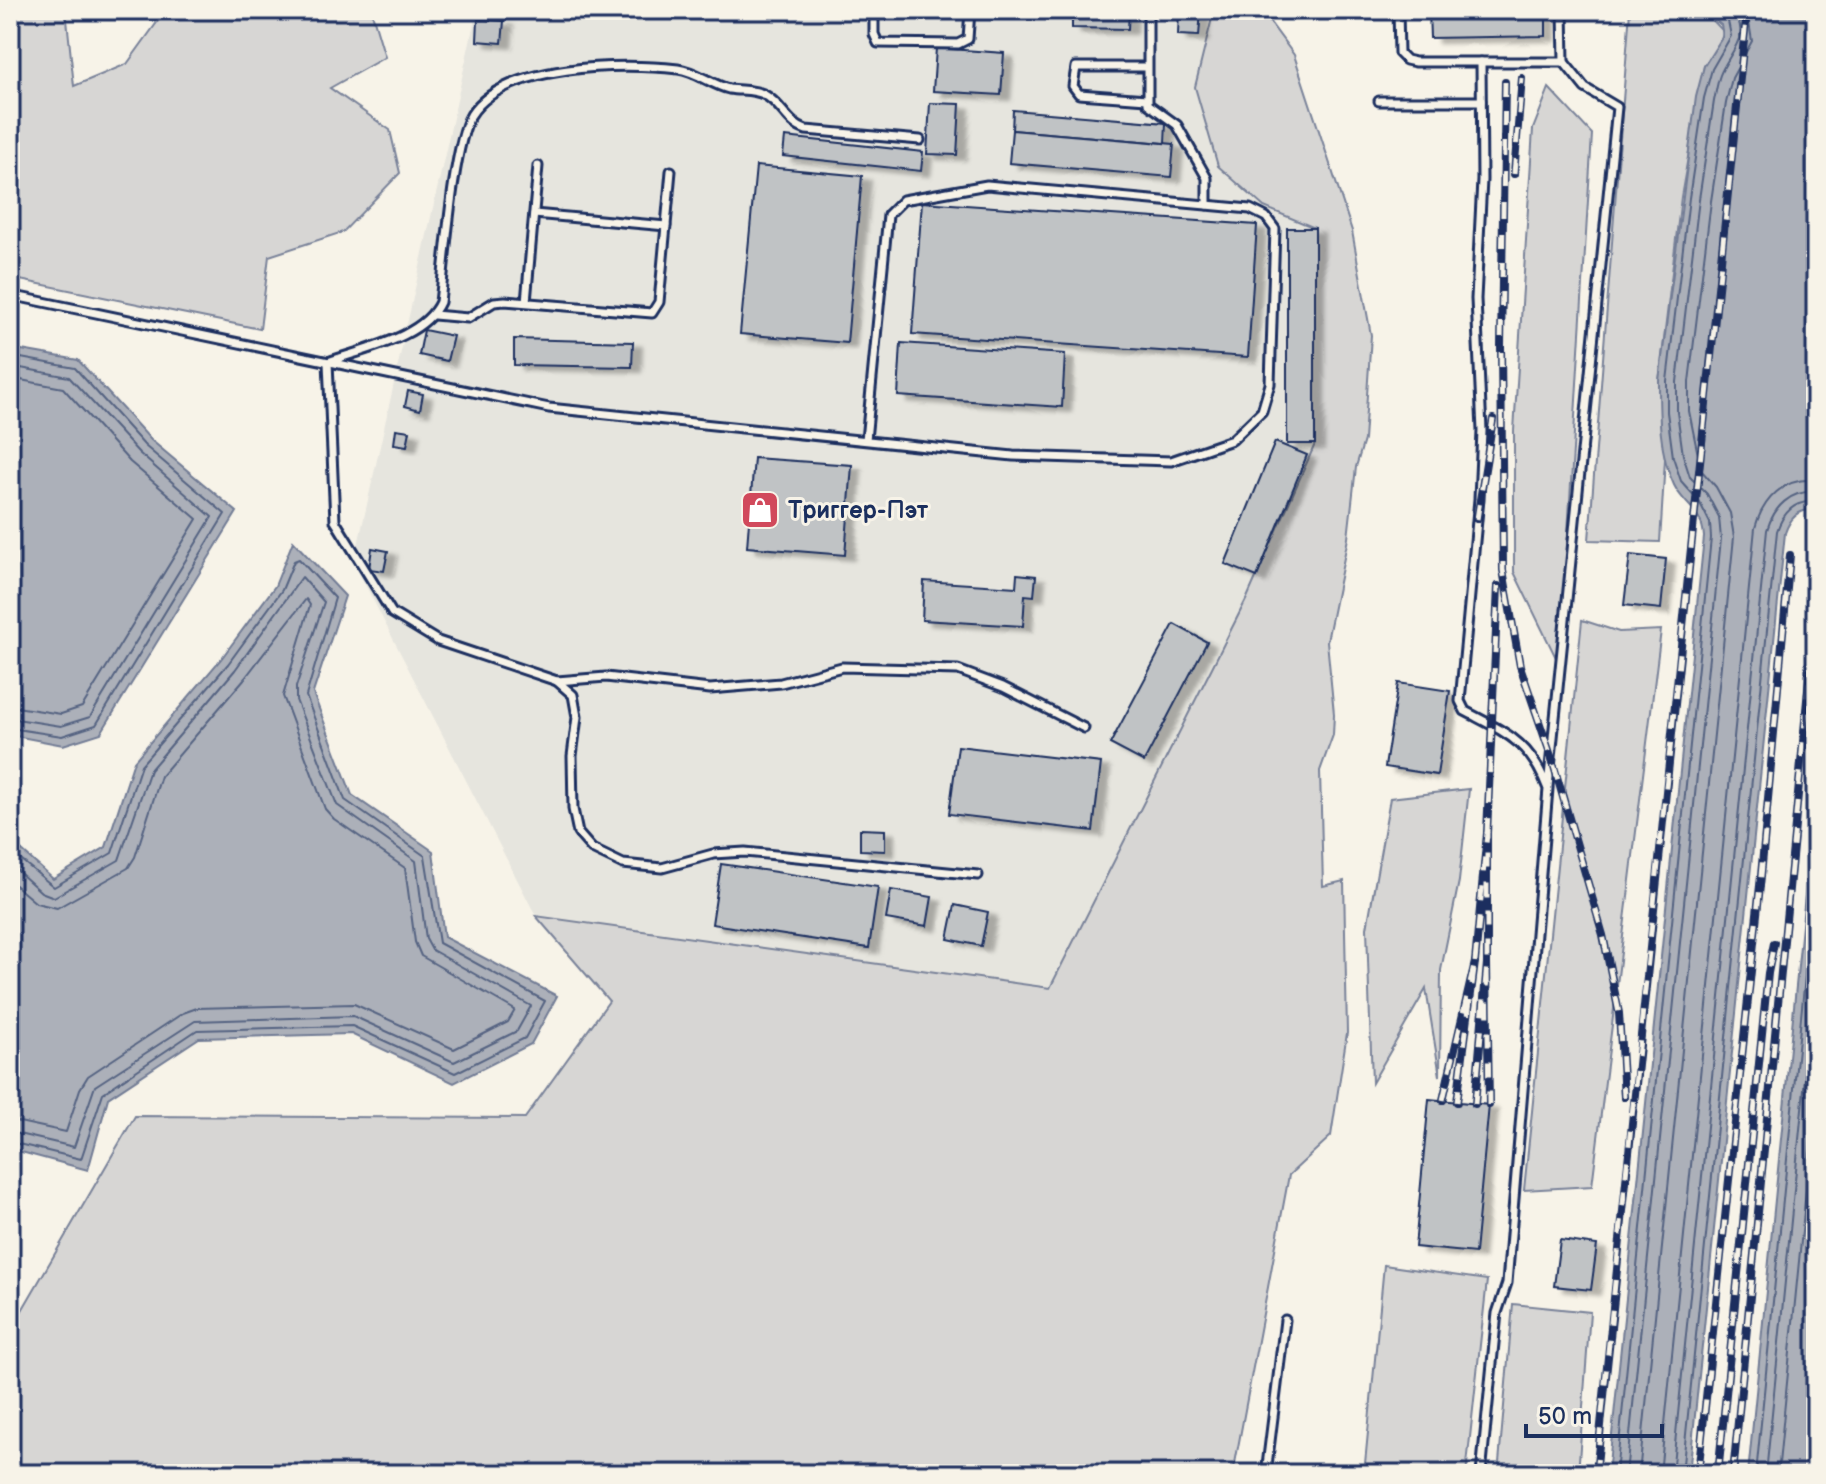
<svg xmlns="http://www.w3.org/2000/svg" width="1826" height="1484" font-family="'Balsamiq Sans',sans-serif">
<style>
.built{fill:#e6e5de}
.green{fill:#d7d6d4;stroke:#798299;stroke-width:2}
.water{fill:#acb0b9;stroke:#727c95;stroke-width:2}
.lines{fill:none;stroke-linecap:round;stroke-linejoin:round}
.shore{stroke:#556382;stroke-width:2}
.building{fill:#c0c3c5;stroke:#1b2f5e;stroke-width:2;filter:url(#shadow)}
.lane-casing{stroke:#1b2f5e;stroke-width:13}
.lane{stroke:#f7f3e8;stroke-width:7}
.rail-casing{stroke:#1b2f5e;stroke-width:8}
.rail{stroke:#f7f3e8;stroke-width:5;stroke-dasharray:15;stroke-linecap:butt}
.labels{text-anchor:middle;stroke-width:6;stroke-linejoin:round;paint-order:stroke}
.poi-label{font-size:24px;font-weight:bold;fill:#1b2f5e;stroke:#f7f3e8;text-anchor:start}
</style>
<defs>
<filter id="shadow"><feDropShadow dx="9" dy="5" stdDeviation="2" flood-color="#0004"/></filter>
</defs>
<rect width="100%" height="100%" fill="#f7f3e8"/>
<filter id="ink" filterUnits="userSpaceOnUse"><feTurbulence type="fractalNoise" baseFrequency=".0125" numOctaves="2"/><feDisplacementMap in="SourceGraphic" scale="16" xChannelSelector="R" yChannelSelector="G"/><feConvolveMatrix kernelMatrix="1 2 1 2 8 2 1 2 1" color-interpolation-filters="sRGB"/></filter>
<g filter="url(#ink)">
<!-- built -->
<polygon class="built" points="477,10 1212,10 1195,87 1318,225 1318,434 1247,598 1050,988 536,916 354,563"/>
<!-- green -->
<g class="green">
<polygon points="10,10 66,10 74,86 127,64 166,10 371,10 385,57 330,88 390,130 400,173 343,232 269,256 260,329 10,278"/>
<polygon points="1214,10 1261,10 1294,55 1352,231 1371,335 1364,440 1356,467 1348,538 1327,641 1334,714 1333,735 1320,771 1323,886 1344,881 1347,1033 1331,1136 1289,1175 1233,1474 10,1474 10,1331 135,1116 525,1118 609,1001 536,916 1050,988 1247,598 1315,444 1315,228 1264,207 1218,166 1195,87"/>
<polygon points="1630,10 1703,10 1723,31 1721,42 1704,66 1681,197 1659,381 1665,459 1660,542 1589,540"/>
<polygon points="1549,88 1592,134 1560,666 1514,572 1514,431 1533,129"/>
<polygon points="1582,620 1619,632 1661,630 1592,1186 1524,1190"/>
<polygon points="1469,789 1459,881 1441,970 1440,1076 1426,989 1372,1083 1367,928 1390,798"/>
<polygon points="1384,1265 1487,1280 1466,1474 1364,1474"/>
<polygon points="1513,1304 1590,1312 1578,1474 1498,1474"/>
</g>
<!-- water -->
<g class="water">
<path d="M1703 10H1816V510C1799 508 1790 518 1785 533L1689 1474H1608L1704 537C1702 509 1684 506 1674 485 1659 454 1659 414 1659 381L1696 97 1704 66 1723 36 1721 25Z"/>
<polygon points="10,348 78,360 151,440 237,512 101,733 63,745 10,735"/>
<polygon points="293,541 345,596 313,693 352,795 433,851 444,937 557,996 531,1044 454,1083 351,1034 199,1038 108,1098 88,1170 10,1149 10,840 53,879 106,847 134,761 221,659 275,586"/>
<polygon points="1816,783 1816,1474 1748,1474"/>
</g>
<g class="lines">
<!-- shore -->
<g class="shore">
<polyline points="10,356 75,368 145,446 225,514 96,725 62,736 10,728"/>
<polyline points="10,366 69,377 139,453 212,517 90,717 61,726 10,718"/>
<polyline points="10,378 63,388 130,462 197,519 82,707 61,714 10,706"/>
<polyline points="10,851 54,887 112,853 141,765 228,664 282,590 294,561 299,559 335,598 306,696 345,800 425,856 439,943 545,1001 525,1038 455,1073 352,1026 197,1030 103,1093 81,1159 10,1142"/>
<polyline points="10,864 41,892 54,897 119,860 150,770 235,670 302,577 324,602 296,687 296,700 337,805 416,861 426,939 432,950 531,1006 517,1031 454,1062 353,1016 195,1021 95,1086 74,1147 10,1132"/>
<polyline points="10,881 36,903 57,908 128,868 135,857 161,776 245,678 306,599 310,605 283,696 325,809 334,819 405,868 415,942 421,956 515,1010 508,1022 454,1049 354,1004 197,1008 183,1013 88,1076 80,1089 66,1132 10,1120"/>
<polyline points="1616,1474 1711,538 1710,523 1699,501 1681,481 1673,457 1667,412 1667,381 1689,198 1704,98 1712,69 1731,36 1728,21 1715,10"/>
<path d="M1626 1474 1721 539 1719 517 1707 494 1690 477 1683 455 1677 412V382L1699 199 1714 101C1716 92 1717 83 1720 75 1729 52 1754 34 1731 10"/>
<polyline points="1639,1474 1734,537 1730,513 1716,487 1701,470 1689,411 1689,382 1711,201 1726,103 1732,78 1752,41 1747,10"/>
<path d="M1660 1474 1755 528C1763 499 1784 477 1816 480"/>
<path d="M1672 1474 1767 530C1774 507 1790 490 1816 492"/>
<path d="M1682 1474 1777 531C1783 513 1795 500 1816 502"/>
<polyline points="1756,1474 1816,865"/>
<polyline points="1766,1474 1816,967"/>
<polyline points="1778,1474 1816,1089"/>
</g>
</g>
<!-- building -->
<g class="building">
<polygon points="1072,10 1129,10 1128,29 1072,28"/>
<polygon points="1179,10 1201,10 1199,36 1178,35"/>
<polygon points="1429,10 1546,10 1546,36 1430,38"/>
<polygon points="478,20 504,21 502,43 477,41"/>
<polygon points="936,48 1004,53 1001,95 933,91"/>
<polygon points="930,103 960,104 957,155 927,154"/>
<polygon points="1013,110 1166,123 1165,143 1012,130"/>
<polygon points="1012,130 1174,144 1171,177 1009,163"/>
<polygon points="785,137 923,152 921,171 783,156"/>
<polygon points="756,166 862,176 847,343 740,334"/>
<polygon points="922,202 1257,225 1248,357 912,334"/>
<rect x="1287" y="228" width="28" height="216"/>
<polygon points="424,330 453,336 447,361 419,355"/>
<polygon points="514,339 633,342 632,367 514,365"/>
<polygon points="901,343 1065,354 1062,407 898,396"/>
<polygon points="408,391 423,394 420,410 405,406"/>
<polygon points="396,429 410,431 407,446 394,444"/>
<polygon points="1275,442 1307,455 1257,577 1225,564"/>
<polygon points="754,458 852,465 845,555 747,547"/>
<polygon points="372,548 388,551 384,571 369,569"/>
<polygon points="1630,555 1666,559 1661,609 1624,605"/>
<polygon points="1017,574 1036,576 1034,596 1025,595 1023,626 922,620 924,581 1016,587"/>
<polygon points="1174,624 1207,642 1144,762 1110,744"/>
<polygon points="1398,683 1450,691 1437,775 1385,767"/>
<polygon points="958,746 1101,763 1093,831 949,814"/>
<polygon points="860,829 885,830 885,851 860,850"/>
<polygon points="721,864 878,887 869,948 712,924"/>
<polygon points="891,890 932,897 927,926 886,919"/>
<polygon points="955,905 988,912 981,946 948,939"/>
<polygon points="1429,1099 1489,1105 1475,1253 1415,1247"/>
<polygon points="1560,1240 1597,1245 1591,1290 1554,1286"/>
</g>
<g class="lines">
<defs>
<g id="lane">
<polyline points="874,10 874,34 878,43 958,44 968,39 970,10"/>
<polyline points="1148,10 1148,104 1177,125 1207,178 1207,205"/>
<polyline points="1398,10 1399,53 1406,60 1415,62 1564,62 1563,10"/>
<polyline points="1147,99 1079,94 1073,86 1076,67 1147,67"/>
<polyline points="1379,101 1481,101"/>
<path d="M920 140 806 130C787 124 782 104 765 95 754 89 741 91 729 89 712 85 696 71 678 69 623 63 504 63 471 115 453 145 445 262 440 302 424 338 363 349 328 362L335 521 392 613 438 641 557 681 573 695 577 717 572 756 573 809 578 833 592 849 623 864 662 868 713 854 745 852 978 875"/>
<polyline points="534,214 666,226"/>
<polyline points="10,295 549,408 1013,456 1171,461 1232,440 1262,411 1270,384 1275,229 1266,217 1250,209 987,185 903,200 888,215 866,440"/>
<polyline points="526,302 538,166"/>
<polyline points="434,315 468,318 494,302 505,301 652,313 659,302 671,171"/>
<polyline points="557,681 606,677 710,689 781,683 842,667 958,670 1003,687 1084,728"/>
<polyline points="1548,787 1617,107 1585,88 1564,62"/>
<polyline points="1266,1474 1285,1320"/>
<path d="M1481 1474 1497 1313 1507 1283 1548 789C1530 741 1506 733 1465 711L1460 701 1479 499 1482 431 1476 299 1482 180 1481 62"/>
</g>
</defs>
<!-- lane casing -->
<use href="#lane" class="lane-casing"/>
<!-- lane -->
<use href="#lane" class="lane"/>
<defs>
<g id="rail">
<polyline points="1505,82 1501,346 1503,570 1520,666 1551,756 1603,935 1619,1013 1624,1097"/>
<polyline points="1514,174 1522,78"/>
<polyline points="1477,519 1493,419"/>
<polyline points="1487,833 1498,586"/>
<polyline points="1475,962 1487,833 1487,963"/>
<polyline points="1443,1100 1475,962 1457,1102"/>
<polyline points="1475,1104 1487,963 1489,1105"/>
<path d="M1596 1474C1644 986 1697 498 1747 10"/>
<polyline points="1698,1474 1761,876 1790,555"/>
<polyline points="1718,1474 1768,973 1774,943"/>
<polyline points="1733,1474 1816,606"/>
</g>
</defs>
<!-- rail casing -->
<use href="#rail" class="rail-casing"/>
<!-- rail -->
<use href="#rail" class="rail"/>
</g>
</g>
<!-- icons -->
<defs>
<symbol id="shop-square" viewBox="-11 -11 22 22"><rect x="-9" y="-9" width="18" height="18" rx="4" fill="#d1495b" stroke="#f7f3e8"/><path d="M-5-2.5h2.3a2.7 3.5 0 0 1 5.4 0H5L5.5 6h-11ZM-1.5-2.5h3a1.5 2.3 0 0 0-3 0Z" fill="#fff"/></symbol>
</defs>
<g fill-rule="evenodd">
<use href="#shop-square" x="738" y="488" width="44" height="44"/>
</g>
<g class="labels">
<!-- poi labels -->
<g class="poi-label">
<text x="788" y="518">Триггер-Пэт</text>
</g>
</g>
<!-- margin -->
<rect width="1826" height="1484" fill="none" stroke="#f7f3e8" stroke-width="40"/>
<rect x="20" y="20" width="1786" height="1444" fill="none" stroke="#1b2f5e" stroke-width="3" filter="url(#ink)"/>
<!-- scale -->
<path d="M1526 1424v12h136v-12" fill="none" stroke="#1b2f5e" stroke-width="4"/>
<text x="1538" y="1424" font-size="24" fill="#1b2f5e" stroke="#f7f3e8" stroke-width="6" paint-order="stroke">50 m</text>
</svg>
